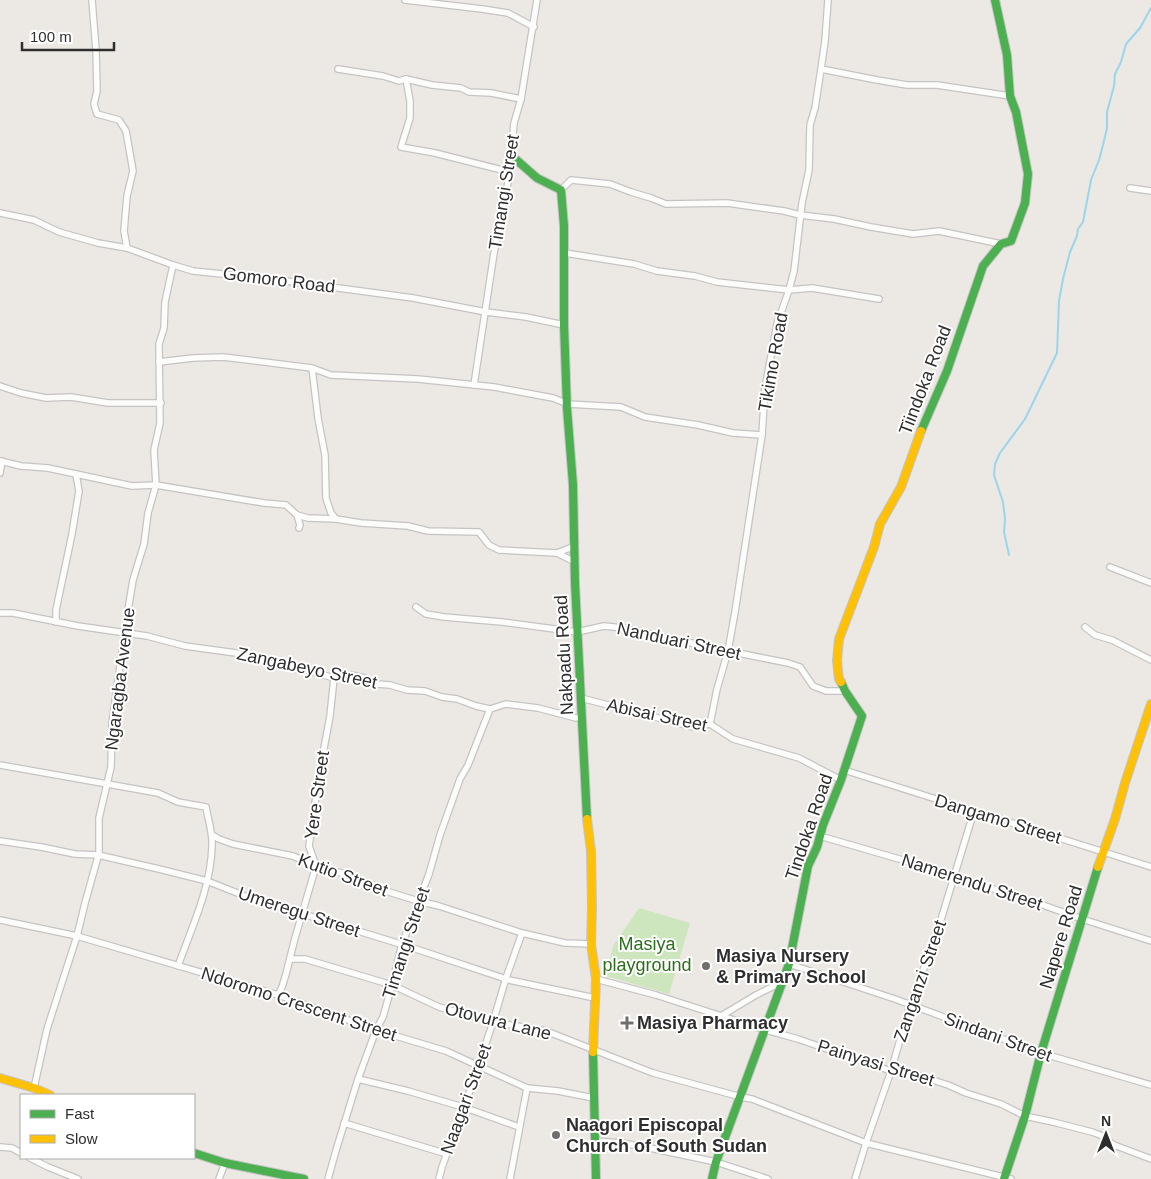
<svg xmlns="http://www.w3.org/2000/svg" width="1151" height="1179" font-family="Helvetica,sans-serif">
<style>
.green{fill:#cee6be}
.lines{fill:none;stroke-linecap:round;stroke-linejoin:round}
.stream{stroke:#99d6ec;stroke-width:2}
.street-casing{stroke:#c5c4c5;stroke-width:8}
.fast-casing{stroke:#c5c4c5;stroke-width:10}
.slow-casing{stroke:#c5c4c5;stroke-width:10}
.street{stroke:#fcfcfb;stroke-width:5.5}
.fast{stroke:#4caf50;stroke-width:8}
.slow{stroke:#ffc107;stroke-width:8}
.poi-dot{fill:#706f6e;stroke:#fff;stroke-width:2}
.labels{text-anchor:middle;stroke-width:4;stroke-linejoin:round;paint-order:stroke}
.street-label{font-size:18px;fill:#2e2e2e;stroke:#fff}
.park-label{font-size:18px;fill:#2c6e1b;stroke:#fff}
.poi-label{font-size:18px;font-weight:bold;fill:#2e2e2e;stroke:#fff;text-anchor:start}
</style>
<rect width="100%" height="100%" fill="#ece8e4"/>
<!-- green -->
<polygon class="green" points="639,908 690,923 669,994 606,976 613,946"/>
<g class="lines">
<!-- stream -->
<polyline class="stream" points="1009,555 1004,532 1005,518 1003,502 994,475 995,464 1000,453 1025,419 1057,353 1059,301 1063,279 1070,252 1077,236 1078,229 1083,222 1091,180 1099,160 1103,145 1107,128 1107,112 1114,86 1115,74 1121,62 1126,44 1140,28 1151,8"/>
<defs>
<g id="street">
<polyline points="92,0 96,50 97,91 94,104 97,114 119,120 126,131 133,171 127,196 124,231 127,248"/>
<polyline points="405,0 482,9 508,13 534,27"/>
<polyline points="338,69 383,76 399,81 406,79 432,85 461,88 469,92 491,93 521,99"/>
<polyline points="821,69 877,80 907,85 937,85 1010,96"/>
<polyline points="406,79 410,101 410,118 401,147 435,153 510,172"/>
<polyline points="1130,188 1151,191"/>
<polyline points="561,190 571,180 610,184 631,192 651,198 666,204 727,203 784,211 800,215 834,219 871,227 913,234 939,231 1001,244"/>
<polyline points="0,213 34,220 59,232 98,243 127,248 173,265 193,271 271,279 413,298 486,312 526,317 564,325"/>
<polyline points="565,253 634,264 657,271 695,276 717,282 789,290 812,288 879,299"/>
<polyline points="159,362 193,358 223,357 312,368"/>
<polyline points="474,385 494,253 510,172 514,123 521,99 537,0"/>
<polyline points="0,386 21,393 46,398 71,397 108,403 161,403"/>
<polyline points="0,461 21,466 48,468 132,486 156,485 264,503 286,505 297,515 300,525 299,528"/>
<polyline points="0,473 2,461"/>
<polyline points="297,515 308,518 336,519 331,513 326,498 325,455 318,418 312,368 331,375 418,379 494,387 553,398 568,404 621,407 645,417 698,425 733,433 762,435"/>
<polyline points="336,519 361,523 408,526 428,531 479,532 489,545 499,550 557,553 575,546"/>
<polyline points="557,553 575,562"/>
<polyline points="1110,567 1151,583"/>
<polyline points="416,607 426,614 444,617 502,622 577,632 604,626 623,628 728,651 788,663 800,667 813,686 826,691 845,691"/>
<polyline points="0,613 13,613 78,626 147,636 185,646 236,653 272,664 309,671 334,678 351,675 364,678 377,684 390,685 407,690 425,691 442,697 457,699 476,706 490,709 506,704 538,708 576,718 582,716"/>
<polyline points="56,622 56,610 72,534 79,491 76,474"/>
<polyline points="1085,627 1095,635 1112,640 1151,660"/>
<polyline points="581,698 693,727 710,724 733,739 799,758 841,780"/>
<polyline points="710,724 717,689 728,651 735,612 762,435 765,388 777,324 789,290 794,271 802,203 809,170 810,125 815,108 821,69 825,41 828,0"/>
<path d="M0 765 158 793 178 802 206 807C208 820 213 833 212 846 211 887 192 927 178 966"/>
<polyline points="844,770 1151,867"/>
<polyline points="212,835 219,839 233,844 293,856 316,866 352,876 389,892 418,901 439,906 522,933 565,943 591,944"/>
<polyline points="820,836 954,875 983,886 1012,894 1082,919 1151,941"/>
<polyline points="0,841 41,847 75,854 98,855 159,869 207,881 245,896 410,947 509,980 595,998"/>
<polyline points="0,920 77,936 278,995 376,1030 446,1051 527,1088 558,1091 594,1098"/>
<polyline points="290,959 305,959 392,985 439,1007 493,1022 546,1031 653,1073 741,1097 752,1099 866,1143 1011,1179"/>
<polyline points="789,964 895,999 1041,1053 1151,1085"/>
<polyline points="596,979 656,995 762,1029 798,1039 891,1071 902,1070 948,1085 966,1093 1001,1104 1025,1116 1053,1122 1092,1132 1100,1135 1114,1145 1151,1159"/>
<polyline points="278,995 282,987 286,974 295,938 316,866 309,846 319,775 330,716 334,678"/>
<polyline points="721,1016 756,995 782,982"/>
<polyline points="358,1079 408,1091 463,1107 519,1127"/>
<polyline points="34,1088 47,1029 77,936 85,903 99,853 99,818 111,767 112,724 126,622 133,580 144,544 148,513 156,485 154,450 160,423 159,344 164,328 165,302 173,265"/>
<polyline points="344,1123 447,1154"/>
<polyline points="595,1141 622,1143 650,1148 716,1162 768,1179"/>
<polyline points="0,1147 12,1148 21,1153"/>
<polyline points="30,1158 48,1167 78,1179"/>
<polyline points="219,1179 225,1163"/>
<polyline points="328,1179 337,1147 358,1079 376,1030 383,1017 392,985 402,944 429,874 440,835 460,779 468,765 490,709"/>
<polyline points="439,1179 442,1167 473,1082 493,1022 506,978 522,933"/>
<polyline points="510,1179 527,1088"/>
<polyline points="855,1179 866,1143 891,1071 910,1005 936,936 974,811"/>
</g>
<g id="fast">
<polyline points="512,156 537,178 561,190 564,226 564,325 567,408 573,485 575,583 587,819"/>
<polyline points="921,431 947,371 983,266 1001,244 1011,241 1025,203 1028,174 1016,112 1010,96 1007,55 995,0"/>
<polyline points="593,1052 596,1179"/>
<polyline points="194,1153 225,1163 304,1179"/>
<polyline points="712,1179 716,1162 789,964 808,866 817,847 823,825 841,780 862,716 845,691 841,682"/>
<polyline points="1004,1179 1025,1116 1041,1053 1098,867"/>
</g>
<g id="slow">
<polyline points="841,682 839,679 837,661 839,639 874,547 880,524 901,487 921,431"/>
<polyline points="587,819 591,851 592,907 591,944 596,979 593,1052"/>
<polyline points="1098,867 1115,819 1125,783 1151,704"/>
<polyline points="0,1078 34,1088 50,1095"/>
</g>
</defs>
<!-- street casing -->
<use href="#street" class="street-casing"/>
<!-- fast casing -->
<use href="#fast" class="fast-casing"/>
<!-- slow casing -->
<use href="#slow" class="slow-casing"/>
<!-- street -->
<use href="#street" class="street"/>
<!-- fast -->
<use href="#fast" class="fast"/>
<!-- slow -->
<use href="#slow" class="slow"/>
</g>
<!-- markers -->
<g class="poi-dot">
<circle cx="706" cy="966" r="5"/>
<path d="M624.5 1015.5h5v5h5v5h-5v5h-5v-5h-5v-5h5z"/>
<circle cx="556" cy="1135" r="5"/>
</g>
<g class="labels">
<!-- street labels -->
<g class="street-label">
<text transform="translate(504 192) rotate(-81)" y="6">Timangi Street</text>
<text transform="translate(279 280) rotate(7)" y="6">Gomoro Road</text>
<text transform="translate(773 362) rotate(-80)" y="6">Tikimo Road</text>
<text transform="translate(925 380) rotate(-69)" y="6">Tiindoka Road</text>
<text transform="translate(679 641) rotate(12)" y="6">Nanduari Street</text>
<text transform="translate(564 655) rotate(-93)" y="6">Nakpadu Road</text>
<text transform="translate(307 668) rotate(12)" y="6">Zangabeyo Street</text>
<text transform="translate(120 679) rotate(-83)" y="6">Ngaragba Avenue</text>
<text transform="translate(657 715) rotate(12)" y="6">Abisai Street</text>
<text transform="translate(317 795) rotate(-82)" y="6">Yere Street</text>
<text transform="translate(998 819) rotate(17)" y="6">Dangamo Street</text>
<text transform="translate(809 827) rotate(-71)" y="6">Tindoka Road</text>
<text transform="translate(343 875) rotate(20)" y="6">Kutio Street</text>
<text transform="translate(972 882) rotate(18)" y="6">Namerendu Street</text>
<text transform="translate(299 912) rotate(18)" y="6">Umeregu Street</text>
<text transform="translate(1061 937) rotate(-73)" y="6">Napere Road</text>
<text transform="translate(406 943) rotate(-72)" y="6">Timangi Street</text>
<text transform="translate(920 981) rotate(-71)" y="6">Zanganzi Street</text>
<text transform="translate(299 1004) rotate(18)" y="6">Ndoromo Crescent Street</text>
<text transform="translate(498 1021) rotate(14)" y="6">Otovura Lane</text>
<text transform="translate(998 1037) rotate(20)" y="6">Sindani Street</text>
<text transform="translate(876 1063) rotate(17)" y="6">Painyasi Street</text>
<text transform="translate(466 1099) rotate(-70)" y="6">Naagari Street</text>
</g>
<!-- park labels -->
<g class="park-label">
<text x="647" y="950">Masiya<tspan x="647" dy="21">playground</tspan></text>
</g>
<!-- poi labels -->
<g class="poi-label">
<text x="716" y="962">Masiya Nursery<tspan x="716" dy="21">&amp; Primary School</tspan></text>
<text x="637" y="1029">Masiya Pharmacy</text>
<text x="566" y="1131">Naagori Episcopal<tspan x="566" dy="21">Church of South Sudan</tspan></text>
</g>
</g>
<!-- legend -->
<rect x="20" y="1094" width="175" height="65" fill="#ffffff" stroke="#ababab"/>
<rect x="30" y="1110" width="25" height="8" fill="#4caf50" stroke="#ababab"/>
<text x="65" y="1119" font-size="15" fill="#2e2e2e">Fast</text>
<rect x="30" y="1135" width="25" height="8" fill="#ffc107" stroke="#ababab"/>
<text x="65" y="1144" font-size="15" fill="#2e2e2e">Slow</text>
<!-- north arrow -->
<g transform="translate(1106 1134)" stroke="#ffffff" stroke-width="4" paint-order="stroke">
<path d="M0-4L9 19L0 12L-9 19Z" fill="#2e2e2e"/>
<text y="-8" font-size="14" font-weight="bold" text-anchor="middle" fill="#2e2e2e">N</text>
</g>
<!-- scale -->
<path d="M22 42v8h92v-8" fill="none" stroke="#2e2e2e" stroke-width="2.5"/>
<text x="30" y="42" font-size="15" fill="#2e2e2e" stroke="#ffffff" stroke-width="4" paint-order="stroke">100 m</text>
</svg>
